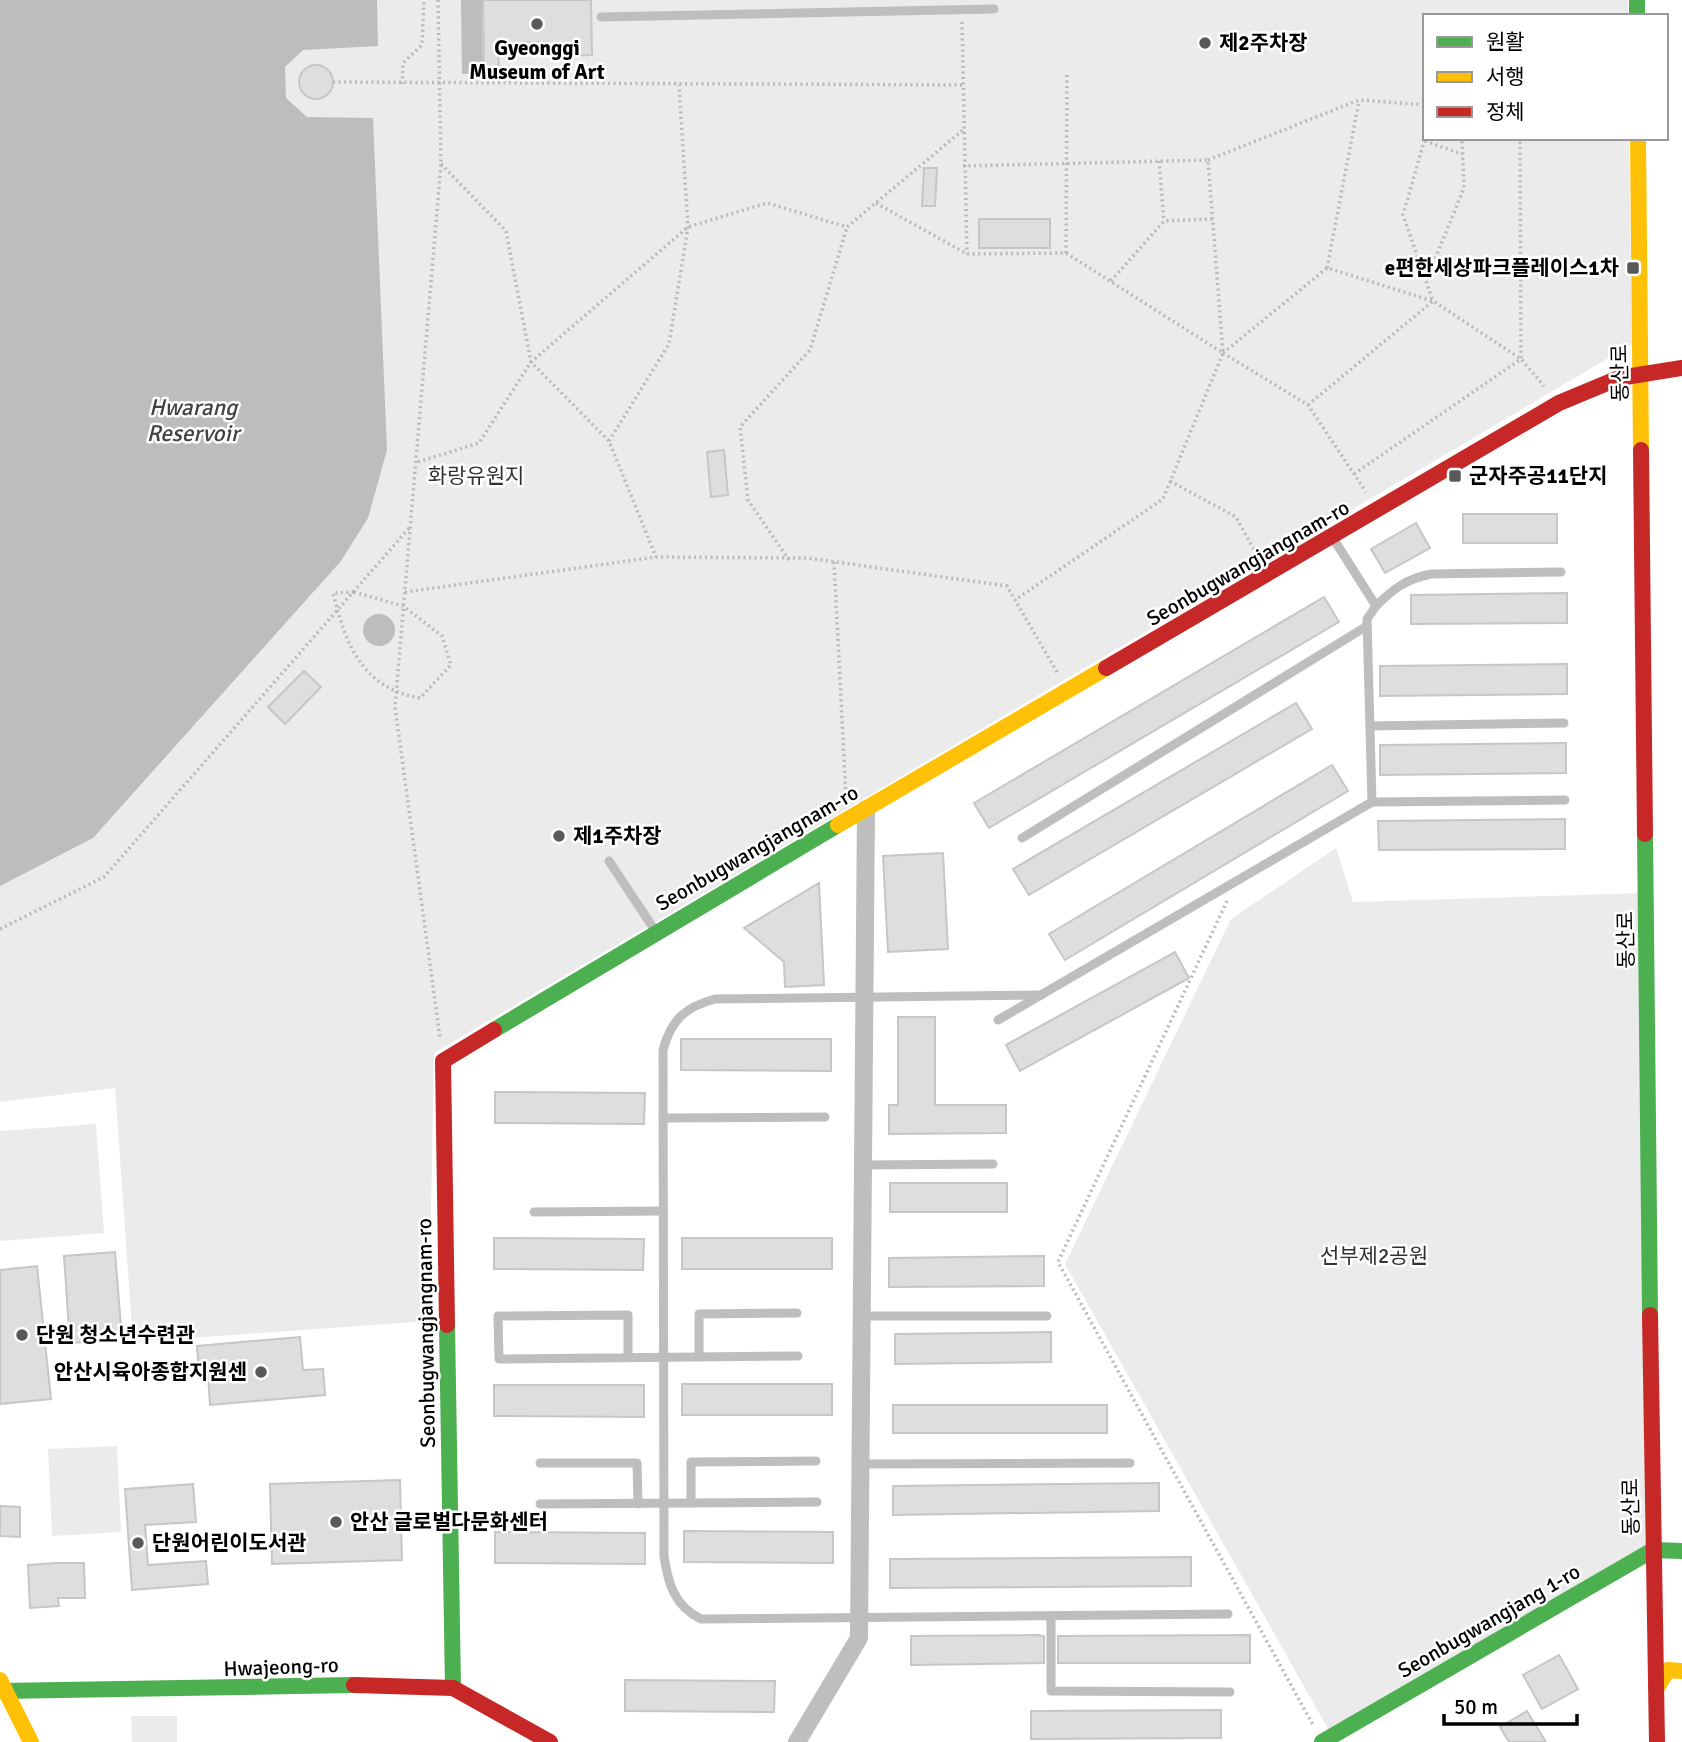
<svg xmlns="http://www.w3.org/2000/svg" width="1682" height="1742" font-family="Signika,'Noto Sans KR',sans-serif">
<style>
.green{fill:#ebebeb}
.water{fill:#bdbdbd}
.building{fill:#dedede;stroke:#c6c6c6;stroke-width:2}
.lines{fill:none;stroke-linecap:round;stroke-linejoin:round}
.path{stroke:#b9b9b9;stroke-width:3.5;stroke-dasharray:2 3.5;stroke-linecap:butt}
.lane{stroke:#bebebe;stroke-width:9}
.street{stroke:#bebebe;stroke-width:18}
.fast{stroke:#4caf50;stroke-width:16}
.slow{stroke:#ffc107;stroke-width:16}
.jam{stroke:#c62828;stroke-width:16}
.poi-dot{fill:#595959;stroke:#fff;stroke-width:2.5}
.labels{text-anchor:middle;stroke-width:5;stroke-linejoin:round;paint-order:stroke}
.poi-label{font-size:21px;font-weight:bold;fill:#000;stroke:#fff;text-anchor:start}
.street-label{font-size:21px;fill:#000;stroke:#fff}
.park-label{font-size:21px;fill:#313131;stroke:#fff}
.water-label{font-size:23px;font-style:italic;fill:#424242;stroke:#fff}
</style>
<rect width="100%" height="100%" fill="#fff"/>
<!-- green -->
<g class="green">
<polygon points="0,0 1628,0 1628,16 1425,16 1425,138 1629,138 1632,344 434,1053 429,1321 133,1342 115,1088 0,1102"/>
<polygon points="1336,848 1353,902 1643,893 1649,1545 1331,1734 1065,1264 1231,919"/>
<polygon points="96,1124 104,1233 0,1241 0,1131"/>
<polygon points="117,1446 121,1532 52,1536 48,1449"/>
<polygon points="131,1716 177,1716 177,1742 132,1742"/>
</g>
<!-- water -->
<g class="water">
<polygon points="0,0 377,0 378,46 303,50 285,67 286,98 307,117 373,118 387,450 368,518 341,561 93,838 0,886"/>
<polygon points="461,0 482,0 483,73 462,74"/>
<circle cx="379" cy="630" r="16"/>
</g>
<!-- building -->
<g class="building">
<polygon points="483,0 591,0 592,55 548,56 548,42 498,43 499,73 484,73"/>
<circle cx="316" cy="82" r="17"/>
<polygon points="924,168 937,168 935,206 922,206"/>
<rect x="979" y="219" width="71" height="29"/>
<polygon points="724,450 728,495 711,497 707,452"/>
<rect x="1463" y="514" width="94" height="29"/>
<polygon points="1416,523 1430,548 1385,573 1371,549"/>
<polygon points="1567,593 1567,623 1411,624 1411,595"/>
<polygon points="1324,597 1339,622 989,828 974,803"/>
<polygon points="1567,664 1567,694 1380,696 1380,666"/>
<polygon points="304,671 321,687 285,724 268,707"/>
<polygon points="1296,703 1312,729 1029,895 1013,869"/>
<polygon points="1566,743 1566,773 1380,775 1380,745"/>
<polygon points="1332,765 1348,791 1065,960 1049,934"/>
<polygon points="1565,819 1565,849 1379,850 1378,821"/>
<polygon points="943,853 948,949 888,952 883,856"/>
<polygon points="819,883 824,985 785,987 784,962 744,928"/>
<polygon points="1175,952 1189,978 1020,1071 1006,1045"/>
<polygon points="898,1017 935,1017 935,1105 1006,1105 1006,1133 889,1134 889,1105 898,1105"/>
<polygon points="681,1039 831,1039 831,1071 681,1070"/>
<polygon points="495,1092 645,1093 644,1124 495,1123"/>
<rect x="890" y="1183" width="117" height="29"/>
<polygon points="494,1238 644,1239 643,1270 494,1269"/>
<rect x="682" y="1238" width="150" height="31"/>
<polygon points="115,1252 122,1340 70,1343 64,1256"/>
<polygon points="1044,1256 1044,1286 889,1287 889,1258"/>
<polygon points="37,1266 51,1399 0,1404 0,1270"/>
<polygon points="1051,1332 1051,1362 895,1364 895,1334"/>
<polygon points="300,1337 303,1370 323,1369 325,1395 210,1405 208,1373 199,1374 197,1346"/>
<rect x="682" y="1384" width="150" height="31"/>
<polygon points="494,1385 644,1385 644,1417 494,1416"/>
<rect x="893" y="1405" width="214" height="28"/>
<polygon points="400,1480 402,1560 272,1564 270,1484"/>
<polygon points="1159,1483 1159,1511 893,1515 893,1486"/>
<polygon points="193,1484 196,1522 145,1525 148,1565 206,1561 208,1584 132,1590 125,1489"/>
<polygon points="0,1506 20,1507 20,1537 0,1536"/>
<polygon points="684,1531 833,1532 833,1563 684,1562"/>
<polygon points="495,1532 645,1533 645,1564 495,1563"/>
<polygon points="1191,1557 1191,1586 890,1588 890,1559"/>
<polygon points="56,1563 84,1563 85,1598 58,1598 59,1606 30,1608 28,1565"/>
<polygon points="1037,1635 1044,1636 1044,1663 911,1665 911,1636"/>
<polygon points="1250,1635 1250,1663 1058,1663 1058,1636"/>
<polygon points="1559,1655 1578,1689 1542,1709 1523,1675"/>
<polygon points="625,1680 775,1681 774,1712 625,1711"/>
<polygon points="1221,1710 1221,1738 1031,1739 1031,1711"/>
<polygon points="1527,1711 1546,1742 1509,1742 1500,1727"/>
</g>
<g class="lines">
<!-- path -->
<g class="path">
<polyline points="438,0 441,164 395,707 440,1038"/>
<polyline points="962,22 967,254"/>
<polyline points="333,82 963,85"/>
<polyline points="402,84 403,63 422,45 424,0"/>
<polyline points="1425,141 1462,154"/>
<polyline points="1208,160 1359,100 1425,105"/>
<polyline points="1159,161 1164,221"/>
<polyline points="441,164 506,231 531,362 609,441 656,557"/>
<polyline points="963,166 1208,160 1223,353"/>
<polyline points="876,203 967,254 1066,253 1223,353 1163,499 1015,600"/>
<polyline points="1066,253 1067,72"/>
<polyline points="1327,268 1359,101"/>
<polyline points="1427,279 1464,188 1462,138"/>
<polyline points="1111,281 1164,221 1213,219"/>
<polyline points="1223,353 1327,268 1433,301 1521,359 1544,386"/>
<polyline points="1223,353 1308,405 1366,492"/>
<polyline points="1308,405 1433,301 1403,215 1425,138"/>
<polyline points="609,441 669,344 688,227 679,85"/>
<polyline points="418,462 479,443 531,362 688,227 767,203 847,227 963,130"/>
<polyline points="1354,474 1521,359 1520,138"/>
<polyline points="1170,481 1236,517 1258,557"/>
<polyline points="789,560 748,500 740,427 810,350 847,227"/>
<polyline points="834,562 846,797"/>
<path d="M354 592 403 606 442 636 451 665 420 698C362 688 346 645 333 593Z"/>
<polyline points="405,592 656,557 808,558 1007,586 1058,674"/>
<polyline points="1227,901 1058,1262 1313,1725"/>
<polyline points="0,929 104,877 410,527"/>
</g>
<!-- lane -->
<g class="lane">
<polyline points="601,17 994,9"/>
<path d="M1376 606C1393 589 1406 579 1431 574L1561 572"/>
<polyline points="1370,726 1564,723"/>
<polyline points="1372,802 1565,800"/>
<polyline points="1022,838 1367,626"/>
<polyline points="609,861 654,929"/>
<path d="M1041 995 715 999C685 1007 671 1020 663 1050L664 1556C668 1583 674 1606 701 1619L1228 1614"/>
<polyline points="998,1020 1372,802 1367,619 1376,606 1333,538"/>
<polyline points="663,1118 825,1117"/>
<polyline points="863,1165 993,1164"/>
<polyline points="534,1212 663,1211"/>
<polyline points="862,1316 1047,1316"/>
<polyline points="628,1357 628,1315 498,1316 499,1359 798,1356"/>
<polyline points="699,1357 699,1314 797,1313"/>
<polyline points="540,1463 637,1463 638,1504"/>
<polyline points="861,1464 1130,1463"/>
<polyline points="691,1503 691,1462 816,1461"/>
<polyline points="540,1504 817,1502"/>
<polyline points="1051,1616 1051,1691 1230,1692"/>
</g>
<!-- street -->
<polyline class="street" points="797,1742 859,1638 866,809"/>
<!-- fast -->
<g class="fast">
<polyline points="1637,0 1637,16"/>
<polyline points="1645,834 1650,1315"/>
<polyline points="494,1030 838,825"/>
<polyline points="447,1325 453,1688"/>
<polyline points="0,1691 354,1685"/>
<polyline points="1322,1742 1653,1550 1682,1551"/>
</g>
<!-- slow -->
<g class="slow">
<polyline points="1638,138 1641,450"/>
<polyline points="838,825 1106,668"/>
<polyline points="0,1680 31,1742"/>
<polyline points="1656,1689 1668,1670 1682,1671"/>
</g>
<!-- jam -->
<g class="jam">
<polyline points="1641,450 1645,834"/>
<polyline points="1106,668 1559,403 1619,378 1682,368"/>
<polyline points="1650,1315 1657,1742"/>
<polyline points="447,1325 443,1061 494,1030"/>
<polyline points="354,1685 453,1688 550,1742"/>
</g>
</g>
<!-- markers -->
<g class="poi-dot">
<circle cx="537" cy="24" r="7"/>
<circle cx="1205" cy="43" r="7"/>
<rect x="1626" y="261" width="14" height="14" rx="3.5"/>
<rect x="1448" y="469" width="14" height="14" rx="3.5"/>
<circle cx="559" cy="836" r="7"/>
<circle cx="22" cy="1335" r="7"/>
<circle cx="261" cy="1372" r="7"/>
<circle cx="336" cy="1522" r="7"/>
<circle cx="138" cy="1543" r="7"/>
</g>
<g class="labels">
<!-- poi labels -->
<g class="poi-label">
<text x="1219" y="50">제2주차장</text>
<text x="537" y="55" text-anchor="middle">Gyeonggi<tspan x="537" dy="24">Museum of Art</tspan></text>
<text x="1619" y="275" text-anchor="end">e편한세상파크플레이스1차</text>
<text x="1469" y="483">군자주공11단지</text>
<text x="573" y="843">제1주차장</text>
<text x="36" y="1342">단원 청소년수련관</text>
<text x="247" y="1379" text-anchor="end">안산시육아종합지원센</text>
<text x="350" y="1529">안산 글로벌다문화센터</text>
<text x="152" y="1550">단원어린이도서관</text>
</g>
<!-- street labels -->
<g class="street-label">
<text transform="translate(1620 373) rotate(-91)" y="7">동산로</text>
<text transform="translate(1248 563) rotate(-30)" y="7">Seonbugwangjangnam-ro</text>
<text transform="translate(757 848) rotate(-30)" y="7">Seonbugwangjangnam-ro</text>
<text transform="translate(1626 940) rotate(-91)" y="7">동산로</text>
<text transform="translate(426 1333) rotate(-91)" y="7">Seonbugwangjangnam-ro</text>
<text transform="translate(1631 1507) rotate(-91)" y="7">동산로</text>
<text transform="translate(1489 1621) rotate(-30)" y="7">Seonbugwangjang 1-ro</text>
<text transform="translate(281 1667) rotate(-2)" y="7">Hwajeong-ro</text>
</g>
<!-- park labels -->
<g class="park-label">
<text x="476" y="483">화랑유원지</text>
<text x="1374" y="1263">선부제2공원</text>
</g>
<!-- water labels -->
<g class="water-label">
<text x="193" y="415">Hwarang<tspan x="193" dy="26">Reservoir</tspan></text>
</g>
</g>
<!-- legend -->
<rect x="1423" y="14" width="245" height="126" fill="#ffffff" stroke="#999999" stroke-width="2"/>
<rect x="1437" y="37" width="35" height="10" fill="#4caf50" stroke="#999999" stroke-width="2"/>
<text x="1486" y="49" font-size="21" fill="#000000">원활</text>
<rect x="1437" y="72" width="35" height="10" fill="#ffc107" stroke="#999999" stroke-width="2"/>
<text x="1486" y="84" font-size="21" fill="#000000">서행</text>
<rect x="1437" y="107" width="35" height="10" fill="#c62828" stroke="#999999" stroke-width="2"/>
<text x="1486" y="119" font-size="21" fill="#000000">정체</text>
<!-- scale -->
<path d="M1444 1714v10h133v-10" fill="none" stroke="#000000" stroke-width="3.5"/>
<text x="1454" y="1714" font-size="21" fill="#000000" stroke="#ffffff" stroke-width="5" paint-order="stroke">50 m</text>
</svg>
